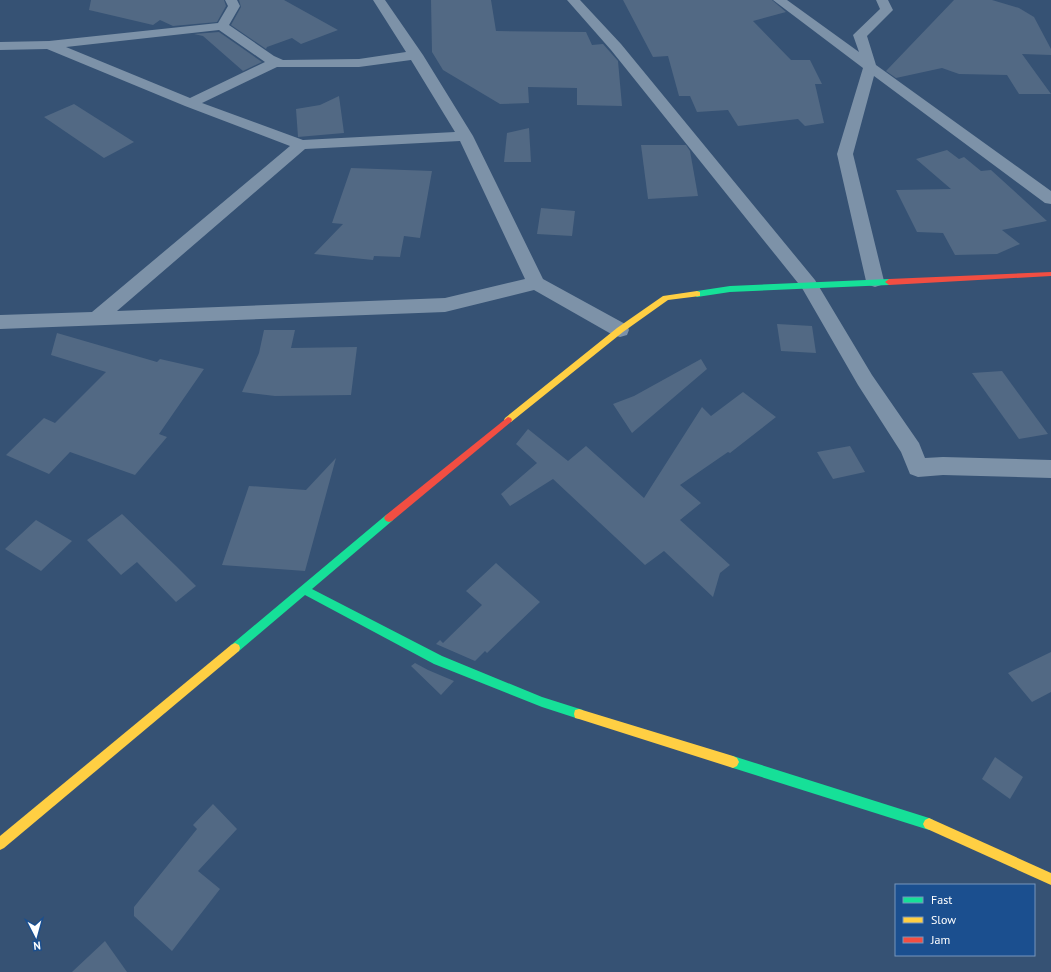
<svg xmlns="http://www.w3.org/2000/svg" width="1051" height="972" font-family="'PT Sans',sans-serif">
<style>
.building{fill:#526984}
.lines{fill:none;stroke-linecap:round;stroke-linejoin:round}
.street{fill:#7d92a8;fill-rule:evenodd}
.fast{fill:#16e098;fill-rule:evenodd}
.slow{fill:#ffcf43;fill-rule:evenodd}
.jam{fill:#f24e42;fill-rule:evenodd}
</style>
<rect width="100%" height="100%" fill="#365274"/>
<!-- building -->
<g class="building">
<polygon points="91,0 224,0 226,6 217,22 173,26 160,20 153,25 89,10"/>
<polygon points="239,0 284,0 338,30 301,44 292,38 267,47 266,49 231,25 241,7"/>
<polygon points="431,0 491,0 496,31 586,32 592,45 603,44 618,61 622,106 577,105 577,88 528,87 529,103 500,104 443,70 432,52"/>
<polygon points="623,0 772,0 786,12 753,21 791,60 810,60 822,84 815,84 824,123 805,126 798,119 738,126 728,110 697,112 690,96 679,96 668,56 653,57"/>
<polygon points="954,0 992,0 1019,8 1034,17 1051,49 1051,55 1022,54 1051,94 1019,94 1007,75 959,74 942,68 896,78 886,71"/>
<polygon points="219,32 262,62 243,71 203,36 194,34"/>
<polygon points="339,96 344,133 298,137 296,109 320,105"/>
<polygon points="74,104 134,142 104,158 44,117"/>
<polygon points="529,128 531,162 504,162 507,133"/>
<polygon points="641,145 686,145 690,151 698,196 648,199"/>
<polygon points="947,150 959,159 964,157 981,171 991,170 1047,221 1002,230 1020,244 997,254 955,255 943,233 917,232 896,190 951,189 916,159"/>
<polygon points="351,168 432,171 420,238 404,236 400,257 374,256 373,260 314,254 343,224 332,223"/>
<polygon points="541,208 575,211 572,236 537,234"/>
<polygon points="777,324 812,326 816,353 781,351"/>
<polygon points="264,330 295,330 291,348 357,347 351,395 275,396 242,392 259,353"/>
<polygon points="57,333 157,362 160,359 204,369 159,434 167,437 135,475 70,452 49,474 6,455 44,418 55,423 106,372 51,355"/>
<polygon points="701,359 707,369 632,433 613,404 634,396"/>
<polygon points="1002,371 1048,434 1019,439 972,373"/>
<polygon points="743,392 776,417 730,453 728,452 680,485 701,503 680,520 730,565 720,573 713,597 664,551 645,565 553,479 510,506 501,494 537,463 516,444 528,429 568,461 586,446 644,498 702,407 711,416"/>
<polygon points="850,446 865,472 833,479 817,452"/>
<polygon points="336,458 305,571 222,565 249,486 306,490"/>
<polygon points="122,514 176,566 196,586 176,602 137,562 121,575 87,540"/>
<polygon points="36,520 72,541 41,571 5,549"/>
<polygon points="496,563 540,602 487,653 485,651 475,661 436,644 440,640 443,643 482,605 466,591"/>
<polygon points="1051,652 1051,692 1032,702 1008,673"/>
<polygon points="415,663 428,670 454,681 441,695 411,666"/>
<polygon points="995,757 1023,777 1010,799 982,779"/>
<polygon points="213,804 237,829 198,871 220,889 172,951 134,916 134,907 197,829 193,825"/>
<polygon points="105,941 127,972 72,972"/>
</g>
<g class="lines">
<!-- street -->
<g class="street">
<path d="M225 0H237L240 6 229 25 274 56 283 60 359 59 406 52 373 0H385L423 55 473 136 543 279 627 325 629 330 627 335 620 337 613 335 534 290 445 312 0 329V315L92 312 290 146 185 106 47 49 0 50V42L49 41 218 23 228 6ZM219 30 265 62 190 98 66 47ZM411 60 455 132 303 140 202 103 277 67H359ZM460 141 525 279 445 298 117 311 305 149Z"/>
<polygon points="567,0 580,0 621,44 815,280 872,375 919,443 925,458 943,457 1051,460 1051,478 943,475 918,477 910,474 901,452 858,385 802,288 611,50"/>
<polygon points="773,0 787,0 859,52 853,35 880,9 876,0 888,0 893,10 867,36 876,65 1051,191 1051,204 1045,203 874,76 853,154 884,281 881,285 875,287 869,285 866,281 837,154 863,68"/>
</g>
<!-- fast -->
<g class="fast">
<polygon points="889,279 893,282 889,285 730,292 697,297 693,294 697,291 730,286"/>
<polygon points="389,514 392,515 394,518 392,521 312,589 442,656 542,697 583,710 584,714 583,718 579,719 542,707 434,664 305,595 239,651 235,653 231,651 230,648 231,645 386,515"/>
<polygon points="733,756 929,818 933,820 935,824 933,828 929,830 733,768 729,766 727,762 729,758"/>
</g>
<!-- slow -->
<g class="slow">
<polygon points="697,291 700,292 700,296 668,300 623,332 511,422 505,422 504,420 505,418 617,328 663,296"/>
<polygon points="235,643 239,645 240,648 239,651 4,848 0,850 0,836 231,645"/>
<polygon points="579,709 733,756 737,758 739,762 737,766 733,768 579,719 575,718 574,714 575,710"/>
<polygon points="929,818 1051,873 1051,885 925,828 923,824 925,820"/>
</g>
<!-- jam -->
<g class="jam">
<polygon points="1051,272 1051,276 889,285 885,282 889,279"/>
<polygon points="508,417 511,418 512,420 511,422 392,521 389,522 386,521 384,518 386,515"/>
</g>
</g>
<!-- legend -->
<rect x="895" y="884" width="140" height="72" fill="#1b4f8f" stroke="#7695bc"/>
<rect x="903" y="897" width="20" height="6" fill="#16e098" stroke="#7695bc"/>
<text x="931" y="904" font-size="12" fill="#ffffff">Fast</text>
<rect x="903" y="917" width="20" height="6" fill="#ffcf43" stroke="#7695bc"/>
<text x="931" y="924" font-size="12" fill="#ffffff">Slow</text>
<rect x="903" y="937" width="20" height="6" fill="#f24e42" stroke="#7695bc"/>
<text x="931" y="944" font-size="12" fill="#ffffff">Jam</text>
<!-- north arrow -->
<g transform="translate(36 936) rotate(174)" stroke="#1b4f8f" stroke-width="3" paint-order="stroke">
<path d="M0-3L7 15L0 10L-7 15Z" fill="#ffffff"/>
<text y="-6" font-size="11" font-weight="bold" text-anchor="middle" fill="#ffffff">N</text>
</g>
</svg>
